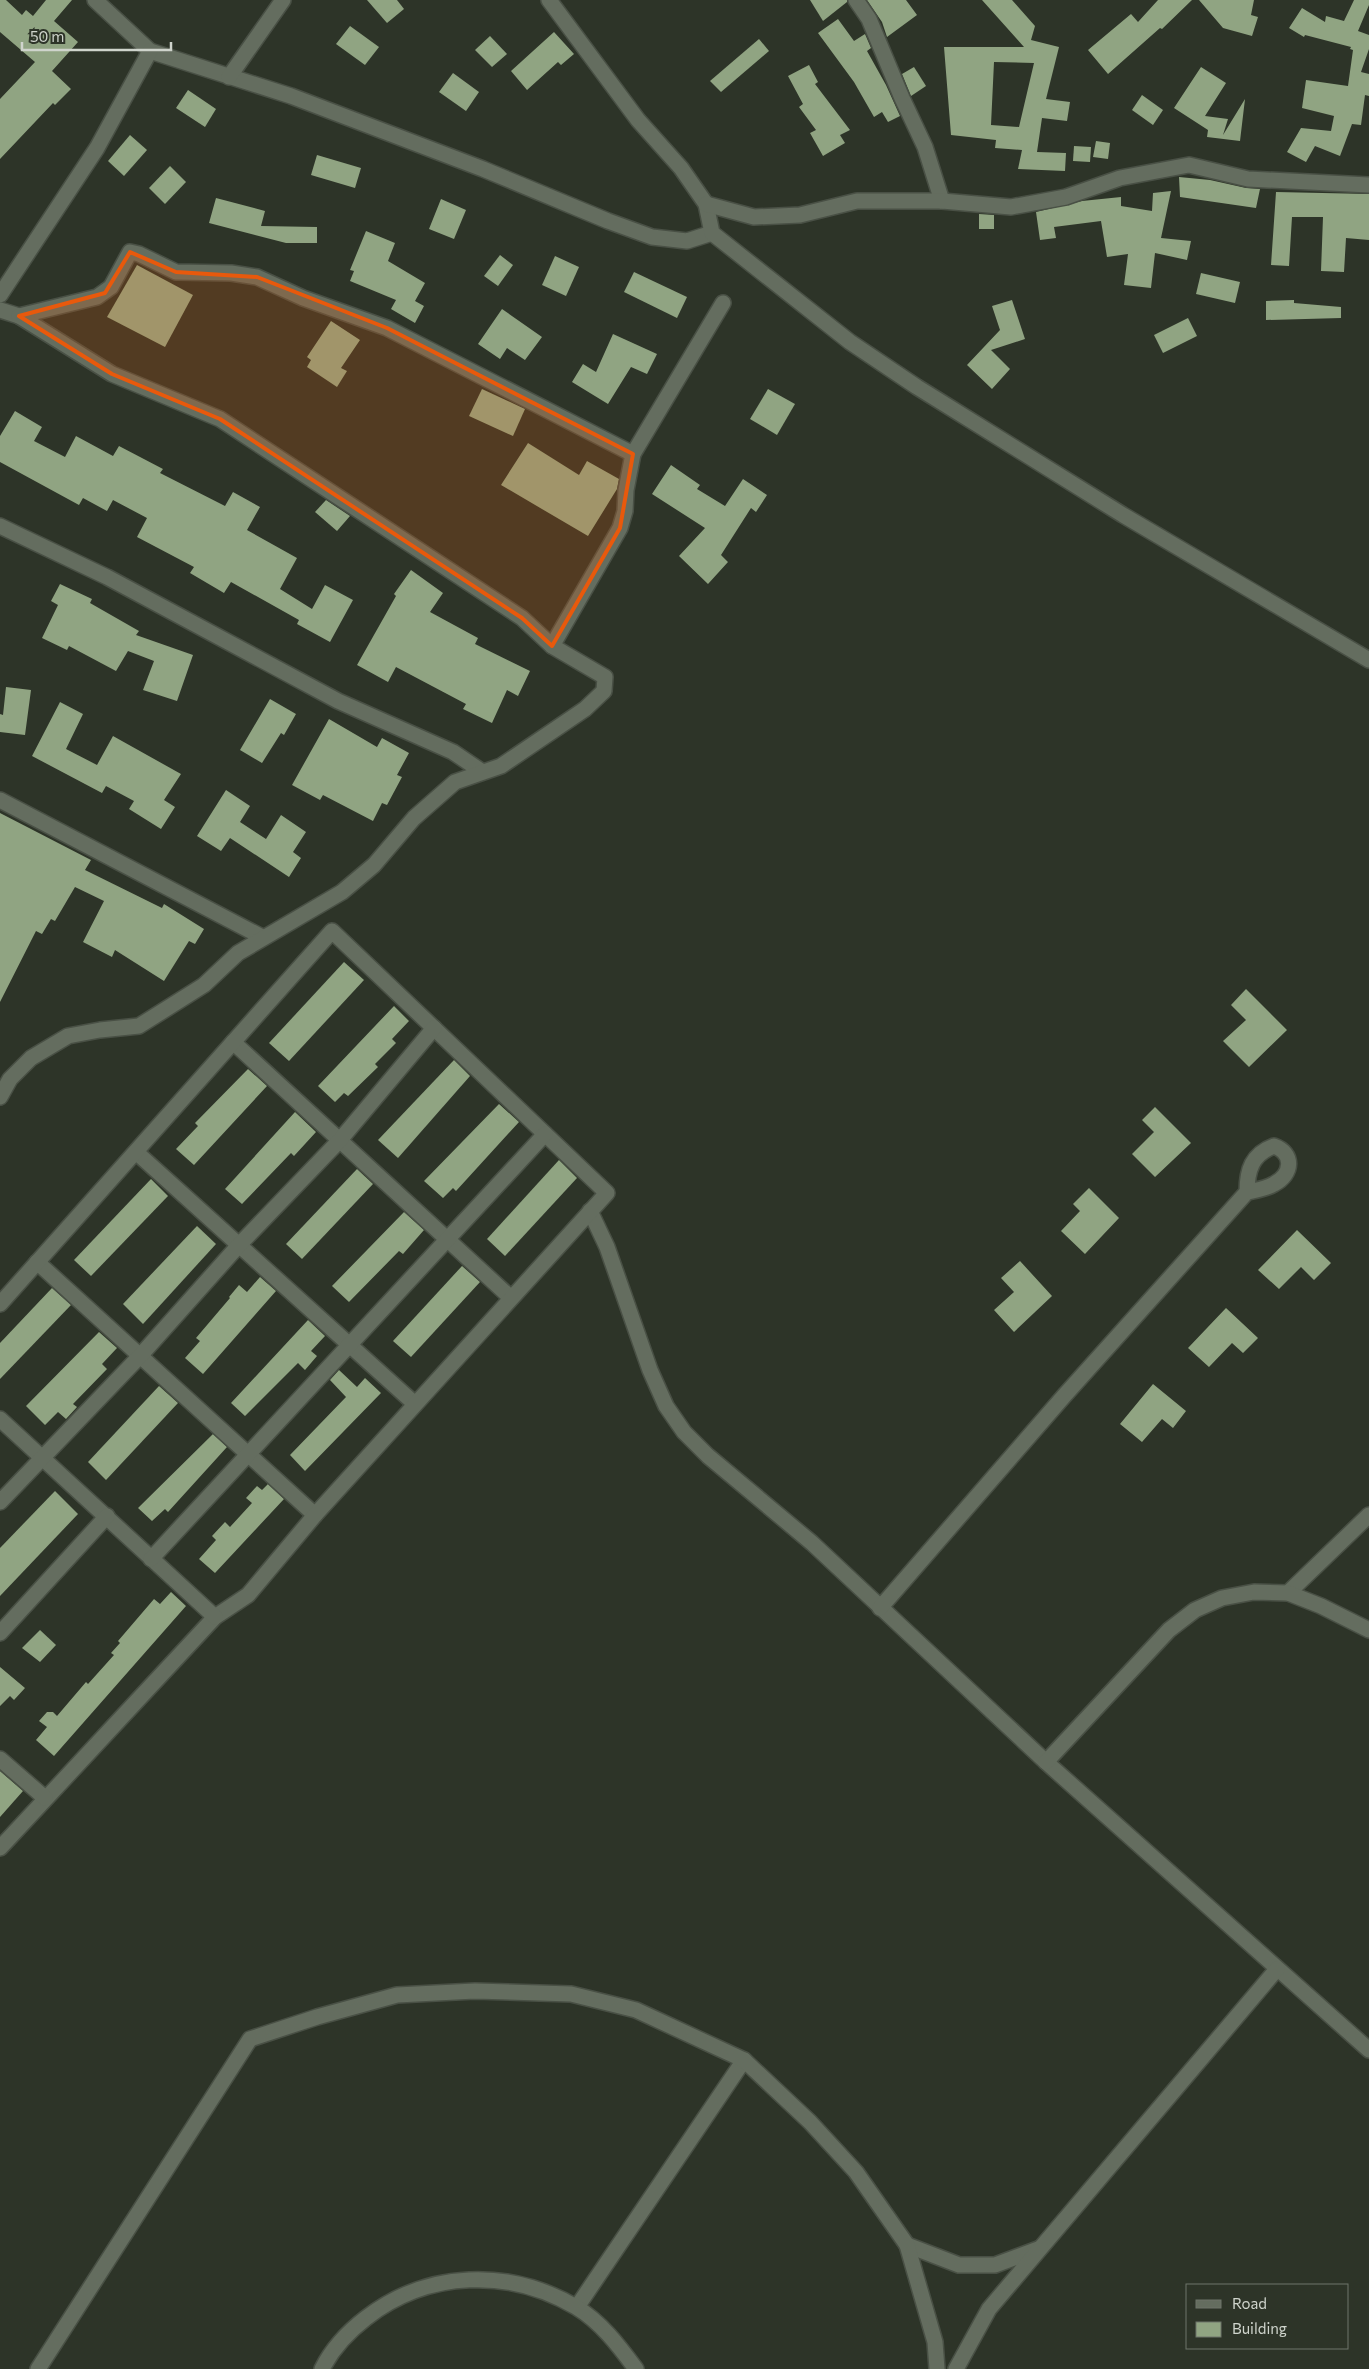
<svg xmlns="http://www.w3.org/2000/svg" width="1369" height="2369" font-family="Commissioner,sans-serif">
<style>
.building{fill:#90a482;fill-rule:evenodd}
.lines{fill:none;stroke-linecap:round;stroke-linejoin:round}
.minor-casing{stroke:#495045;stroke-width:18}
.minor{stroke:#646d5f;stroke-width:15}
.marked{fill:#e8590c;fill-opacity:0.2;stroke:#e8590c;stroke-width:4;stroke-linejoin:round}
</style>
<rect width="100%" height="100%" fill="#2d3428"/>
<!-- building -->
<g class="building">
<polygon points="0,0 6,0 22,15 26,10 33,16 46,0 72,0 54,21 78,42 52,71 71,89 55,105 53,103 0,159 0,99 35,62 0,32"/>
<polygon points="367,0 397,0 404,9 387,23"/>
<polygon points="810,0 847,0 847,2 823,21"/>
<polygon points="867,0 906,0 917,15 887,37 882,22"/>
<path d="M982 0H1012L1035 26 1031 40 1059 47 1046 99 1070 102 1067 121 1042 118 1037 152 1066 153 1065 171 1018 169 1022 150 995 148 996 140 951 135 944 47H1024ZM994 62 1034 63 1019 127 991 125Z"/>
<polygon points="1158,0 1192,0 1162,29 1160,28 1108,74 1088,50 1131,14 1138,22"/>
<polygon points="1199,0 1254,0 1251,15 1258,17 1252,36 1223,28"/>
<polygon points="1354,0 1369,0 1369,5 1358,31 1369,35 1369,49 1361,72 1369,74 1369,96 1365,95 1361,125 1352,124 1340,156 1315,146 1306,162 1287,152 1301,128 1331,131 1334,116 1302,108 1306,80 1348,86 1353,50 1350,49 1351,47 1305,35 1304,37 1289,28 1302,8 1325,22 1326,16 1344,21"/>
<polygon points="838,19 854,41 865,34 871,48 867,51 886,85 900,116 888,122 882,112 874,117 854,82 818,33"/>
<polygon points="350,26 379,47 365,65 336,44"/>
<polygon points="554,32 574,54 561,65 558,62 527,90 511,71"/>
<polygon points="490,36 507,54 492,67 475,50"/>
<polygon points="759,39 769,51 721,92 710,81"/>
<polygon points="809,65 818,82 815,84 850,130 840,135 845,143 823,156 810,133 816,130 799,107 803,104 788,76"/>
<polygon points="914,67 926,86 911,96 902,74"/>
<polygon points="1201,67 1226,83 1205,116 1228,119 1223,135 1245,99 1240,141 1207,137 1208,130 1174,108"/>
<polygon points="453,73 479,92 466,111 439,92"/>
<polygon points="188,90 216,109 205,127 176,108"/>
<polygon points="1142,95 1163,110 1153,125 1132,110"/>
<polygon points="130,135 147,150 124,176 108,161"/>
<polygon points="1096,141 1110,143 1108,159 1093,157"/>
<polygon points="1074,146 1091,147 1090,162 1073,161"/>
<polygon points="317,155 361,168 355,188 311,175"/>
<polygon points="170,166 186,182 165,204 149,188"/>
<polygon points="1179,177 1210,180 1246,188 1260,189 1256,208 1180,197"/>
<polygon points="1171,191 1161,238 1191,241 1187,260 1155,253 1151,288 1124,285 1128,254 1107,257 1101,221 1054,227 1056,238 1040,240 1036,212 1082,201 1121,197 1121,206 1152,211 1153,193"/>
<polygon points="1276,192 1369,194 1369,240 1346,238 1344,272 1321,271 1323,217 1292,217 1289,266 1271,265"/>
<polygon points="216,198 265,211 261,226 317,227 317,243 286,243 209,223"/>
<polygon points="441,199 466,210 454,239 429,229"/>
<polygon points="979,214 994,215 994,229 979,229"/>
<polygon points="366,231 395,243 388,261 425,283 415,301 424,306 415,323 391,309 396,300 350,281 354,271 350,270"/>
<polygon points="500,255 513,265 498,286 484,276"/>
<polygon points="555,256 579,267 566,296 542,285"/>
<polygon points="137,265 193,295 165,347 107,317"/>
<polygon points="634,272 687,297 677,318 624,292"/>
<polygon points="1201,273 1240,282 1235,303 1196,294"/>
<polygon points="1012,300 1025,339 991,350 1010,369 992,389 967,365 1000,330 992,306"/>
<polygon points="1294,300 1294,303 1341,307 1341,318 1266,320 1266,301"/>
<polygon points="502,309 542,337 525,360 507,348 500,359 478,344"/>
<polygon points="1188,318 1197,336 1163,353 1154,335"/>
<polygon points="331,321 360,340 341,368 347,371 337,387 307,367 311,360 307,357"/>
<polygon points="613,334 657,354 647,374 631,367 608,404 572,382 583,364 596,372"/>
<polygon points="482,389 525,409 513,436 469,416"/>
<polygon points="768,389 795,404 777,435 750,419"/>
<polygon points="15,411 42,427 34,441 65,457 76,436 113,456 119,446 163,469 160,473 225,506 233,492 260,507 247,530 297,558 280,589 312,609 325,585 353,600 330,642 297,624 299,620 231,582 224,593 190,573 194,567 137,537 147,518 113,500 107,511 83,498 79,505 0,462 0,436"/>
<polygon points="528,443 579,475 587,461 619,479 617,489 588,536 501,485"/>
<polygon points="671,465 700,485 697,489 725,506 743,479 767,495 756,512 751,508 721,555 728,562 708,584 679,556 705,528 652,494"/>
<polygon points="326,500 350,516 337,531 315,512"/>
<polygon points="411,570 443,593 430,612 478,638 475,644 530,671 518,696 507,690 492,723 463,709 466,704 396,667 388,682 357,665 396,596 394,594"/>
<polygon points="60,584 92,599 90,603 139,631 136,635 193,655 177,701 143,690 154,661 128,651 116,671 69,646 67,650 42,638 58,605 51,601"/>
<polygon points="6,687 31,690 25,735 0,732 0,714 3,715"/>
<polygon points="270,699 296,714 284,735 281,733 262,763 240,750"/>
<polygon points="60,702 83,714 66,749 97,765 113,736 181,774 164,800 175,807 161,829 129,809 134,801 106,786 102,793 32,756"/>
<polygon points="329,719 377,747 382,738 409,753 397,775 402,777 387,805 382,803 373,821 323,795 320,800 292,785"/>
<polygon points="226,790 250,806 240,822 266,839 281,815 306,832 293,852 301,858 289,877 230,838 221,851 197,836"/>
<polygon points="0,813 91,860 85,870 162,908 164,904 204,929 195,944 189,941 164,981 115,950 112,957 83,942 104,901 75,887 55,921 51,919 42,934 36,931 0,1002"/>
<polygon points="344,962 364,980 289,1061 269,1043"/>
<polygon points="1246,989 1287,1030 1249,1067 1223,1041 1246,1020 1231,1005"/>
<polygon points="394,1006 409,1021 392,1039 396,1043 375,1064 378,1067 348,1096 344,1093 335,1102 318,1086"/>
<polygon points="454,1060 470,1076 398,1158 378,1140"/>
<polygon points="248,1069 267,1086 194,1165 176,1149 198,1126 195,1123"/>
<polygon points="499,1104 519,1122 456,1191 453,1188 443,1198 424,1181"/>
<polygon points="1155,1107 1191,1143 1155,1177 1132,1154 1154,1132 1142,1120"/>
<polygon points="295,1112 316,1132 294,1156 291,1153 242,1204 225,1189"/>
<polygon points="559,1160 577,1178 505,1256 487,1239"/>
<polygon points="357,1169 373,1184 302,1259 286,1244"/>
<polygon points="151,1179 168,1196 91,1276 74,1260"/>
<polygon points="1089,1188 1119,1218 1085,1254 1061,1231 1080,1211 1073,1204"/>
<polygon points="404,1212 424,1230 403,1254 399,1251 349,1302 332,1286"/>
<polygon points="197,1226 216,1244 143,1324 123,1304"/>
<polygon points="1297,1230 1331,1263 1314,1280 1301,1267 1279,1289 1258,1270"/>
<polygon points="1020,1261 1052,1296 1014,1332 994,1310 1014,1292 1001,1278"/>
<polygon points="462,1266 480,1282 411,1357 393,1341"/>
<polygon points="260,1277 276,1291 203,1374 185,1358 200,1341 196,1338 230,1298 229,1297 239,1285 247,1292"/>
<polygon points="52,1288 71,1305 0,1379 0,1343"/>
<polygon points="1226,1308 1258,1338 1243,1353 1232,1343 1209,1367 1188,1348"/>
<polygon points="308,1320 325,1336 311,1351 317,1356 305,1370 298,1363 245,1416 231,1403"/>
<polygon points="99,1332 117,1348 102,1364 107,1369 73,1404 77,1407 66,1419 58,1412 45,1425 26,1406"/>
<polygon points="339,1370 357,1387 365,1378 381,1393 305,1471 290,1455 346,1397 330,1380"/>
<polygon points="1153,1384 1186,1411 1173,1428 1162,1419 1142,1442 1120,1424"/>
<polygon points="159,1386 178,1403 106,1480 88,1462"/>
<polygon points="213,1434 227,1447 168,1512 165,1509 152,1521 138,1508"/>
<polygon points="268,1484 284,1499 215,1573 199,1559 216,1540 212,1536 225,1522 230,1527 252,1503 246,1498 257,1486 262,1490"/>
<polygon points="55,1491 78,1514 0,1596 0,1548"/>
<polygon points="171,1592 186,1606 54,1756 36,1740 47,1727 39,1721 47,1712 53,1712 57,1716 86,1682 88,1684 114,1655 111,1653 120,1643 118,1641 154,1599 160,1604"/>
<polygon points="40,1630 56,1645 40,1662 22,1648"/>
<polygon points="0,1667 25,1688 14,1700 10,1696 0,1706"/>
<polygon points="0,1771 23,1791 0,1817"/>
</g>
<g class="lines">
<defs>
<g id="minor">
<polyline points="95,0 150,51 291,96 483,169 608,221 652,237 687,241 712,233"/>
<polyline points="549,0 638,120 681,168 706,204 712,233 850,342 917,387 1123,515 1369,660"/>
<polyline points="856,0 869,19 902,98 925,147 942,201"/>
<polyline points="229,77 283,0"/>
<polyline points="706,204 754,217 800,215 857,201 942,201 1011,207 1066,197 1120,178 1189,165 1248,179 1369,185"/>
<polyline points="0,295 97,148 150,51"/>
<polyline points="0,310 19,316 97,297 111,287 130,252 139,254 176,272 231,273 257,277 303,298 387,328 633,454"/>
<polyline points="0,526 107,577 338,701 453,752 481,771"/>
<polyline points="552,646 620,528 625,511 626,490 633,454 723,303"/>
<polyline points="0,800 262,937"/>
<polyline points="233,1042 511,1298"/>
<polyline points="0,1097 10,1079 31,1058 68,1036 100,1030 139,1026 204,985 238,953 342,892 374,865 414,818 455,782 501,766 585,709 604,691 605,677 552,646 522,618 220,419 112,374 19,316"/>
<polyline points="136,1152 415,1404"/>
<polyline points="590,1211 607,1247 650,1370 666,1406 684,1432 708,1456 812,1543 1046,1762 1369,2050"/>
<polyline points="37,1262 315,1515"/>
<polyline points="0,1304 332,931 607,1193 315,1515 248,1595 215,1617 0,1848"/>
<polyline points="0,1419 215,1617"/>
<polyline points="0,1502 140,1356 239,1245 340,1140 434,1028"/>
<polyline points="151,1559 545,1134"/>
<polyline points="1288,1593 1369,1515"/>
<path d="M880 1608 1064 1396 1247 1192C1256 1190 1266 1189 1274 1184 1293 1174 1294 1153 1274 1146 1252 1154 1247 1170 1247 1192"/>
<polyline points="0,1633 107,1516"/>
<polyline points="0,1759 45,1798"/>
<polyline points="1046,1762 1169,1630 1195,1610 1222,1598 1254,1592 1288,1593 1321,1606 1369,1630"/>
<polyline points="907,2245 959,2265 995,2265 1038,2249"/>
<polyline points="577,2307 744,2060"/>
<polyline points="38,2369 250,2039 317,2017 397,1995 475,1991 571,1994 636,2010 744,2060 810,2122 856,2172 907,2245 935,2342 937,2369"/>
<path d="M322 2369C332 2349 349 2331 366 2318 428 2270 509 2268 576 2307 601 2322 619 2346 636 2369"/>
<polyline points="956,2369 989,2309 1277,1969"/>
</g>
</defs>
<!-- minor casing -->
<use href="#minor" class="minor-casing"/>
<!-- minor -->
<use href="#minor" class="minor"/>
</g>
<!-- marked area -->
<path class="marked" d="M130 252 176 272 257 277 387 328 633 454 620 528 552 646 522 618 220 419 112 374 19 316 105 293Z"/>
<!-- legend -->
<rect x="1186" y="2284" width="162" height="65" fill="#2d3428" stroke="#6e746a"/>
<rect x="1196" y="2300" width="25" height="8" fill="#646d5f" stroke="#6e746a"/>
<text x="1232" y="2309" font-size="15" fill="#cfd4cc">Road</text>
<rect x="1196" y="2322" width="25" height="15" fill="#90a482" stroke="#6e746a"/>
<text x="1232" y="2334" font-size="15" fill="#cfd4cc">Building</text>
<!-- scale -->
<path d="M22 42v8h149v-8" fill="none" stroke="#cfd4cc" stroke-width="2.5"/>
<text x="30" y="42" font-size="15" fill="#cfd4cc" stroke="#2d3428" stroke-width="4" paint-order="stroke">50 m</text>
</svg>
